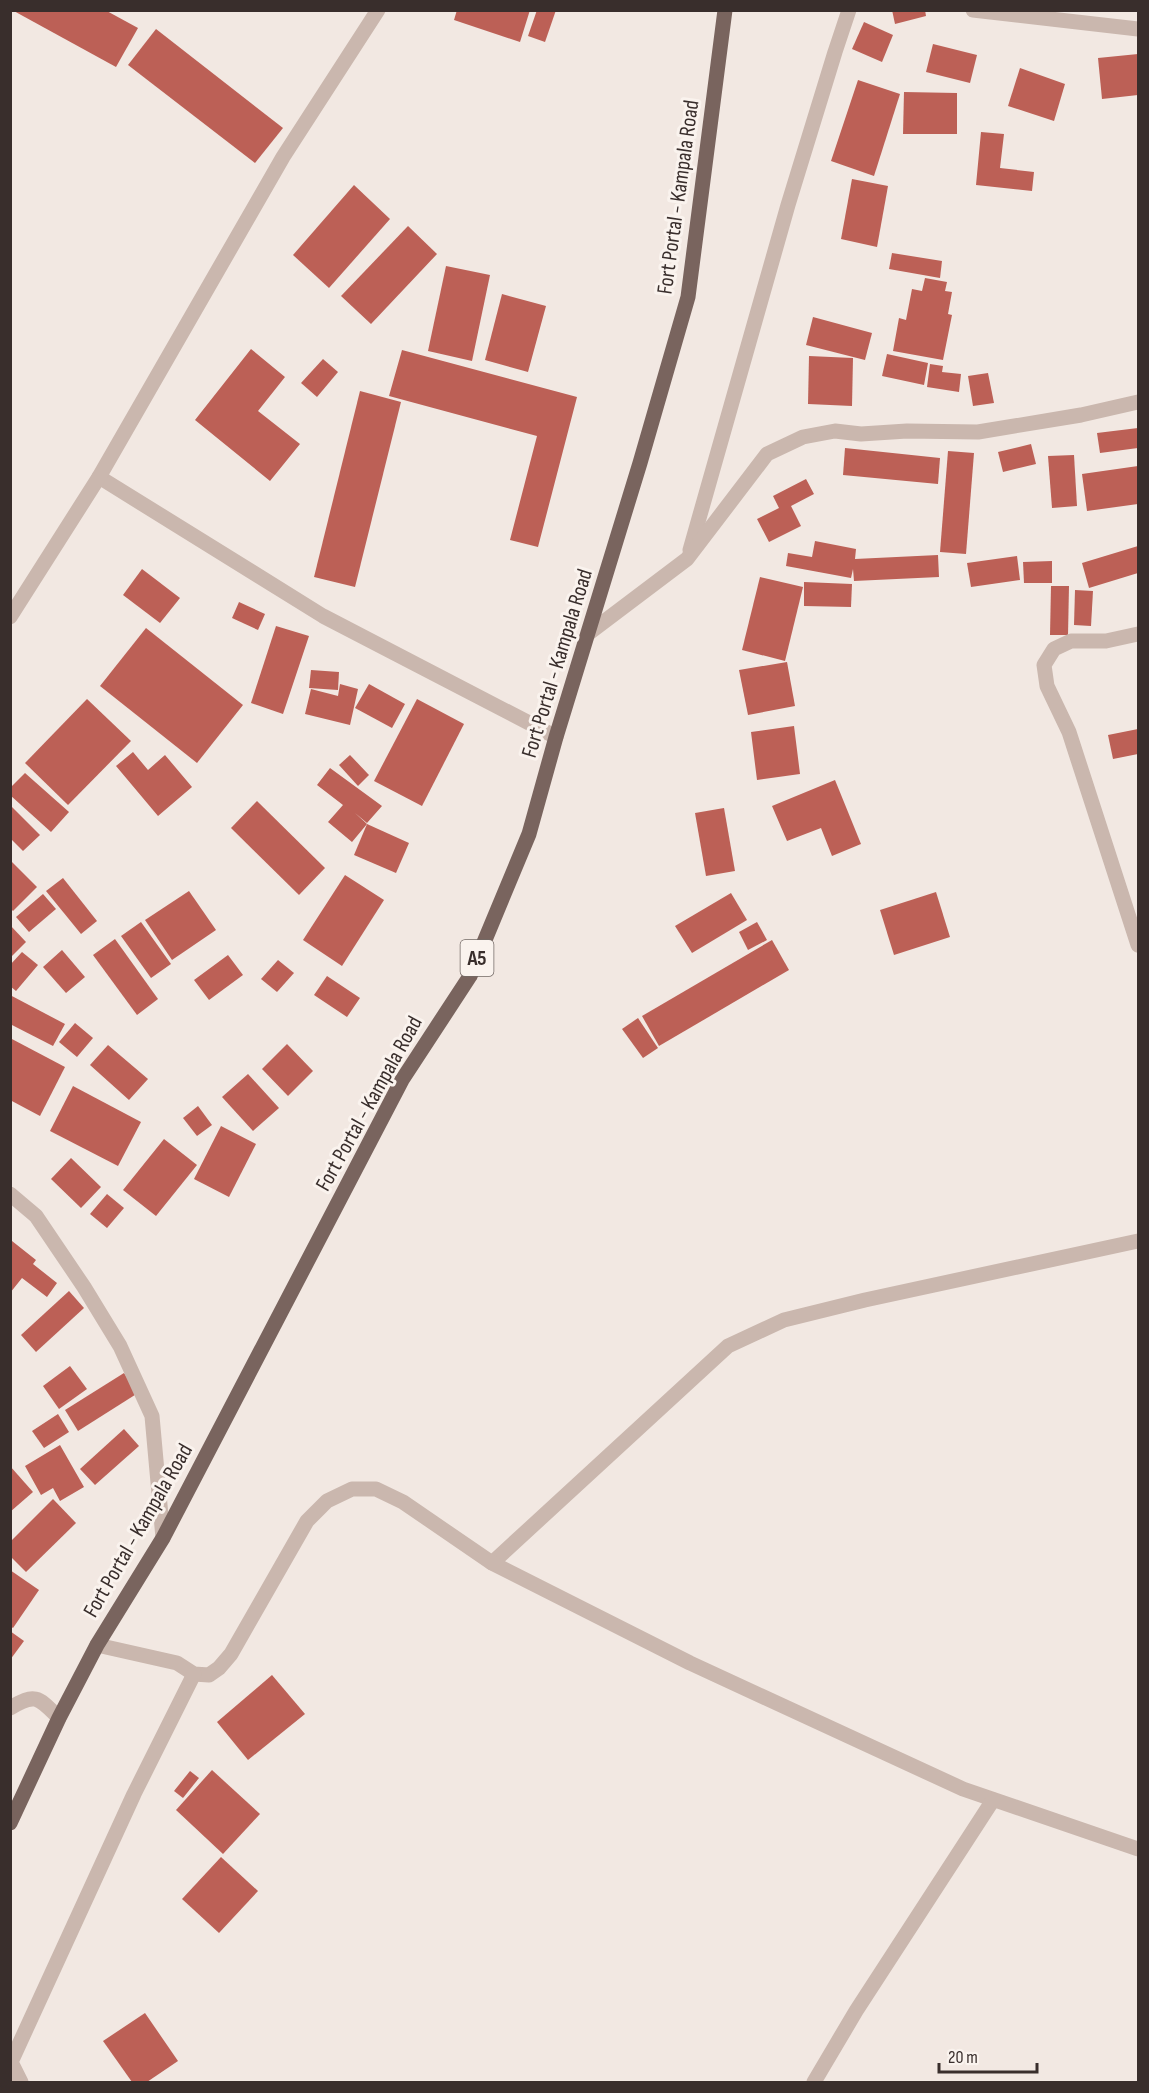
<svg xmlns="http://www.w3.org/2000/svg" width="1149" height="2093" font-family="'Sofia Sans Condensed',sans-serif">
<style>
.building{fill:#bc6056}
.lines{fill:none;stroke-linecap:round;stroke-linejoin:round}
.minor{stroke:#cab7ae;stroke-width:15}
.major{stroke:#79645e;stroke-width:15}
.labels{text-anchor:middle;stroke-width:6;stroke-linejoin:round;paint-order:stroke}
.shield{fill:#faf3ee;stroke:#736966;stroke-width:1.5}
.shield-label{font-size:21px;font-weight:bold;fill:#392e2c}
.street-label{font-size:22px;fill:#392e2c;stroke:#faf3ee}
</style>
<rect width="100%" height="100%" fill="#f2e8e2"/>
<!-- building -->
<g class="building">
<polygon points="12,10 105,10 138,28 116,67"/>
<polygon points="457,10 530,10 520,42 454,20"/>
<polygon points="537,10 556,10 545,42 528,36"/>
<polygon points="892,10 925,10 926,16 895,24"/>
<polygon points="864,22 893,35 882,62 852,49"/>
<polygon points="156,29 283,128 255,163 128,65"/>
<polygon points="933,44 977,55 970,83 926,72"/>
<polygon points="1138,54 1138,95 1102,99 1098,58"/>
<polygon points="1020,68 1065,84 1054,121 1008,106"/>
<polygon points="858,80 900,94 874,176 831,161"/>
<polygon points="904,92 957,93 957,134 903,134"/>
<polygon points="981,132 1004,134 1000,168 1034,172 1032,191 976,185"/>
<polygon points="852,179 888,186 877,247 841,239"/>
<polygon points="354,185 390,219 329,288 293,255"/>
<polygon points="408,226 437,254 371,324 341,296"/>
<polygon points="892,253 942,261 940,278 889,269"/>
<polygon points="446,266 490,275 472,361 428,351"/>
<polygon points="925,278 947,282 945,291 952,292 948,314 952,315 943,360 893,351 899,318 906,320 912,289 922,291"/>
<polygon points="502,294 546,306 528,372 485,360"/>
<polygon points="813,317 872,333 865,360 806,345"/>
<polygon points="251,349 285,377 258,411 300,444 270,481 195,420"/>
<polygon points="402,350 577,397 538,547 510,540 537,436 389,396"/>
<polygon points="887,354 928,363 924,385 882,376"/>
<polygon points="809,356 853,358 852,406 808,404"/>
<polygon points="323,359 338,372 317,397 301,383"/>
<polygon points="930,364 943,366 942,372 961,374 959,392 927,387"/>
<polygon points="988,373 994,403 973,406 968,376"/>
<polygon points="360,391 401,402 355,587 314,577"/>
<polygon points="1138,428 1138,448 1100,453 1097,433"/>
<polygon points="1031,444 1036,464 1003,472 998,452"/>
<polygon points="845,448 940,458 938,484 843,475"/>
<polygon points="948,451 974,453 966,554 940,552"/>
<polygon points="1074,455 1077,506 1052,508 1048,456"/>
<polygon points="1138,466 1138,504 1087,511 1082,474"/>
<polygon points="806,479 814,494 791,506 801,526 769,542 757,519 779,508 773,496"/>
<polygon points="815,541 856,549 855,559 938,555 939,577 854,581 853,569 851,578 786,566 788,553 812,557"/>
<polygon points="1138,546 1138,573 1089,588 1082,563"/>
<polygon points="1017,556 1020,580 971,587 967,563"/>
<polygon points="1052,561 1052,583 1024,583 1023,562"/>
<polygon points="142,569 180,598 160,623 123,595"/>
<polygon points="760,577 803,587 785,661 742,650"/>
<polygon points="804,582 852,584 851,607 804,606"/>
<polygon points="1051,586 1069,586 1068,635 1050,635"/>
<polygon points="1075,590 1093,591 1091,626 1074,625"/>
<polygon points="239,602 265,614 258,630 232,618"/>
<polygon points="276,626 309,636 283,714 251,703"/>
<polygon points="146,628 243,705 197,763 100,686"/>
<polygon points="787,662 795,706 748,715 739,670"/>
<polygon points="311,670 339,672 338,690 309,688"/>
<polygon points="340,684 358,689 350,725 305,714 311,689 338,696"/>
<polygon points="369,684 405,704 392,728 355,708"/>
<polygon points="87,699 131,741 68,805 25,763"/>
<polygon points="417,699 464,724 422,806 374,781"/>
<polygon points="794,726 800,774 757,780 751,732"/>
<polygon points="1138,729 1138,754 1113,759 1108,735"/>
<polygon points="133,752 148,770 165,755 192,787 158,816 116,766"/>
<polygon points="350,755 369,775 358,786 339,765"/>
<polygon points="330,768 382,806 367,823 355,813 367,824 352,842 328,822 343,805 317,785"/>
<polygon points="25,773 69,812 51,832 10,795 10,788"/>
<polygon points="835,780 861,844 832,856 821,828 787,841 772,806"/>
<polygon points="257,801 325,868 299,895 231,828"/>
<polygon points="10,805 40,835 23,851 10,838"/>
<polygon points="724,808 735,871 706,876 695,813"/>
<polygon points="367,824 409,843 396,873 354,855"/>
<polygon points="10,860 37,887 13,911 10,908"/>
<polygon points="345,875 384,900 342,966 303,940"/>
<polygon points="63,878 97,921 81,934 46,891"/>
<polygon points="189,891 216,930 172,960 145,920"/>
<polygon points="936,892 950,937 894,955 880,910"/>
<polygon points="731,893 747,920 692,953 675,926"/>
<polygon points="43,894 56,909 29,932 16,917"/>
<polygon points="141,922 171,964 151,978 121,936"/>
<polygon points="757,922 767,940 748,950 739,932"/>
<polygon points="10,925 26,942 10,958"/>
<polygon points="115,939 158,999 137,1015 93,955"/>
<polygon points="772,940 789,970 659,1046 642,1016"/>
<polygon points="62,950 85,977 66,993 43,967"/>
<polygon points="22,952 38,965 16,991 10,986 10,965"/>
<polygon points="228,955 243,975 209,1000 194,980"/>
<polygon points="278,960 294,973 277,992 261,979"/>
<polygon points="327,976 360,998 347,1017 314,995"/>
<polygon points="10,995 65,1024 53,1046 10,1024"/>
<polygon points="638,1018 658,1048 643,1058 622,1029"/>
<polygon points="75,1023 93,1038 77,1057 59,1042"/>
<polygon points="10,1038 65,1067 40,1116 10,1100"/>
<polygon points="287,1044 313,1071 288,1096 262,1069"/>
<polygon points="108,1045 148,1079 129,1100 90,1065"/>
<polygon points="248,1074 279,1108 253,1131 222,1097"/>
<polygon points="73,1086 141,1122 118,1166 50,1131"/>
<polygon points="198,1106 212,1125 197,1136 183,1118"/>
<polygon points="221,1126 256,1144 229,1197 194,1179"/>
<polygon points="164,1139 197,1165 156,1216 123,1190"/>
<polygon points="71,1158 101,1187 81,1208 51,1179"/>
<polygon points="107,1194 124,1208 107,1228 90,1214"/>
<polygon points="12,1241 36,1260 33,1264 57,1283 47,1297 22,1278 10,1293"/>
<polygon points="69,1291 84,1308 36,1352 21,1335"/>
<polygon points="70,1366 87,1389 59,1409 43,1386"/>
<polygon points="124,1373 138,1393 78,1431 65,1410"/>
<polygon points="58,1414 69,1432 44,1448 32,1431"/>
<polygon points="124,1429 139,1446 95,1485 80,1469"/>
<polygon points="60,1445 84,1487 60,1501 53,1488 41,1495 25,1466"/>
<polygon points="10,1466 33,1492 10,1512"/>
<polygon points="53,1499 76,1523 26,1572 10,1556 10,1542"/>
<polygon points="10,1570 39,1590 13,1628 10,1626"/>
<polygon points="10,1631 24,1641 10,1660"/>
<polygon points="272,1675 305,1714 248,1760 217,1722"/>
<polygon points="212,1770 260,1814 223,1854 176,1810"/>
<polygon points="190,1771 199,1778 183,1798 174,1791"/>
<polygon points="221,1857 258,1891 219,1933 182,1899"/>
<polygon points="145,2013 178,2061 147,2082 132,2082 103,2041"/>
</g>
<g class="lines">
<!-- minor -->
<g class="minor">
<polyline points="973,10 1138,29"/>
<polyline points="99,477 323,616 556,737"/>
<polyline points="690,550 788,205 835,52 849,10"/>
<polyline points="10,617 99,477 283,157 378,10"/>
<polyline points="589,633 687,559 767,454 803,437 835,431 861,434 907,431 978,432 1081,415 1138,402"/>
<polyline points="1138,634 1106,641 1071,641 1054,649 1044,665 1047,686 1069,732 1138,945"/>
<polyline points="10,1194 36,1216 84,1287 120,1346 152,1416 163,1538"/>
<polyline points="492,1563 728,1346 784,1320 865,1300 1138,1241"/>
<polyline points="97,1645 177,1663 194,1674 209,1675 219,1668 231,1654 307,1521 327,1501 352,1489 376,1489 403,1502 492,1563 690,1663 963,1789 1138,1849"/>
<path d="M10 1708C36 1692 39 1698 59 1718"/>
<polyline points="21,2082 11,2062 134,1794 194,1674"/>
<polyline points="814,2082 856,2011 993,1800"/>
</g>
<!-- major -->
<polyline class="major" points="10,1823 59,1718 97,1645 163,1538 402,1080 470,976 529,834 556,737 640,463 688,297 725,10"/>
</g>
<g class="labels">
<!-- shield labels -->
<rect class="shield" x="460.5" y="940" width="33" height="36" rx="4.5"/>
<g class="shield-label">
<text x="477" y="965">A5</text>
</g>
<!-- street labels -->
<g class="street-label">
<text transform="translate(677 197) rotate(-82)" y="8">Fort Portal - Kampala Road</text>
<text transform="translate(556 663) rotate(-73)" y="8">Fort Portal - Kampala Road</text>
<text transform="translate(368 1103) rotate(-61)" y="8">Fort Portal - Kampala Road</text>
<text transform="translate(137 1530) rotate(-60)" y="8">Fort Portal - Kampala Road</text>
</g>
</g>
<!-- border -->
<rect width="1149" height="2093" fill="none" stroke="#392e2c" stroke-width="24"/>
<!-- scale -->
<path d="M939 2063v9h98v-9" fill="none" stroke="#392e2c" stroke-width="3"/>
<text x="948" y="2063" font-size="18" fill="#392e2c" stroke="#faf3ee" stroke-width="4.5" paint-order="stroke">20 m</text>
</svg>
